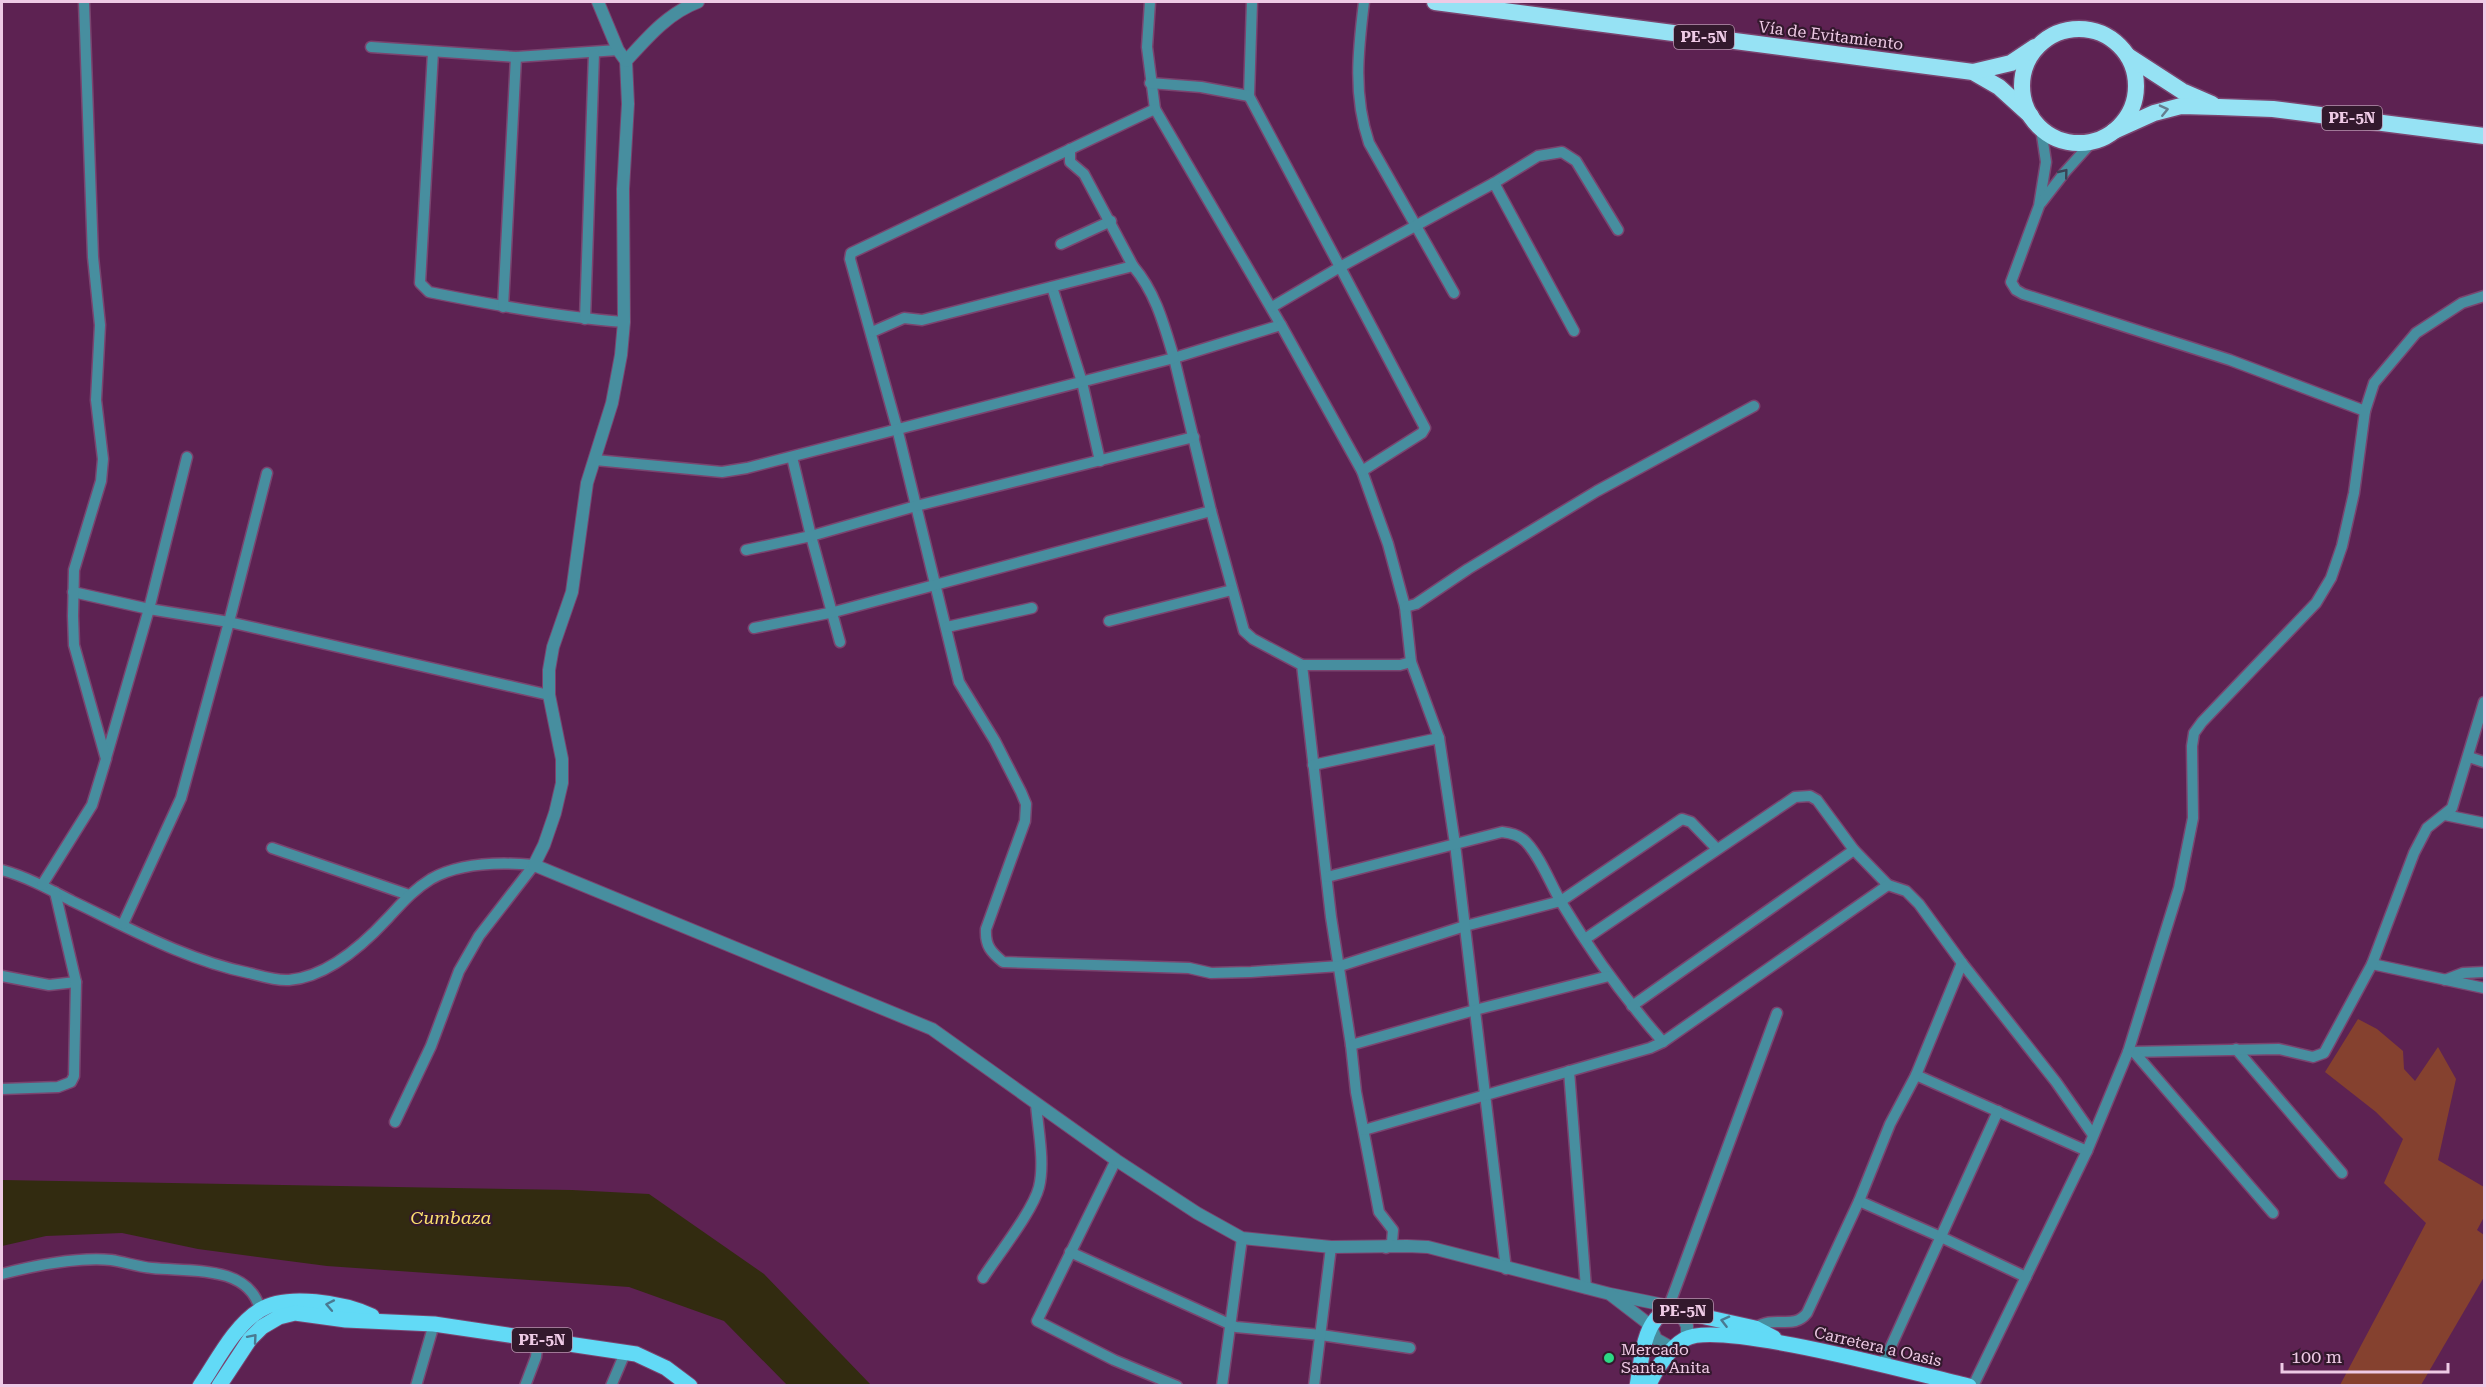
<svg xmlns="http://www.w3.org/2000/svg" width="2486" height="1387" font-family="'Roboto Serif',serif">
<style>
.green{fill:#85412f}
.water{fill:#322b10}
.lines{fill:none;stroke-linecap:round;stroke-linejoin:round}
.minor-casing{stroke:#7a446f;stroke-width:13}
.tertiary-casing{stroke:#7a446f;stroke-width:14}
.primary-casing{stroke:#7a446f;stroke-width:17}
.trunk-casing{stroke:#7a446f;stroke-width:19}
.minor{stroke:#478e9f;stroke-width:10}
.tertiary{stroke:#478e9f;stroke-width:12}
.primary{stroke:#62daf6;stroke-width:15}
.trunk{stroke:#96e2f4;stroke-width:16}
.oneway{stroke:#647e90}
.oneway2{stroke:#3a4255}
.oneway3{stroke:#4a7a92}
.poi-dot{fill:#2cd884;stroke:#33192d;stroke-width:2}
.labels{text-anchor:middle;stroke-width:4.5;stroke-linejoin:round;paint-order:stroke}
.shield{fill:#33192d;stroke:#b695ae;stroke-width:1.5}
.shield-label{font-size:15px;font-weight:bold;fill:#eecae5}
.street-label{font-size:16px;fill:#eecae5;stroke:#33192d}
.poi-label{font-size:16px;fill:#eecae5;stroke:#33192d;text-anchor:start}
.water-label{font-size:18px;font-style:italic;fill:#fde16e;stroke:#33192d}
</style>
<rect width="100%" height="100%" fill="#5d2252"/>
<!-- green -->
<polygon class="green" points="2358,1019 2377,1029 2403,1051 2404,1069 2415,1081 2438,1047 2456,1079 2438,1160 2484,1187 2484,1217 2477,1230 2484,1235 2484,1277 2421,1385 2340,1385 2426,1223 2384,1183 2403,1139 2376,1112 2325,1072"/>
<!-- water -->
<polygon class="water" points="2,1180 572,1190 649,1194 764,1274 871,1385 787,1385 724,1321 629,1287 327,1266 198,1249 122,1233 46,1236 2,1246"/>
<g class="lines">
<defs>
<g id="minor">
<polyline points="1150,2 1147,47 1155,109 1281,325 1174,358 1211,511 1244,631 1253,639 1302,665 1331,917 1351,1045 1356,1092 1379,1212 1393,1230 1392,1242 1386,1248"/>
<polyline points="1252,2 1249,96 1340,267 1272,307"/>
<path d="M1364 2C1358 51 1353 95 1369 143L1454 293"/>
<polyline points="371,47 516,57 618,50"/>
<path d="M433 52 420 283 429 292C493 305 558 317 624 322"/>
<polyline points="1150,83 1201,87 1249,96"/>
<path d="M1155 109 851 253 850 259 897 428 959 682 995 741 1021 792 1026 804 1025 821 986 929C985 946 991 952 1003 962L1189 968 1211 973 1251 972 1340 966 1465 926 1561 901 1682 819 1691 822 1717 849"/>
<polyline points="2041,129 2046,162 2039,206 2011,282 2016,290 2023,294 2230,360 2365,411"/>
<polyline points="1494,183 1538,156 1562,152 1576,161 1618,230"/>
<polyline points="2041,203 2065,172 2092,142"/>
<polyline points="1061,244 1111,221"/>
<polyline points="1052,287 1082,382 1100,461"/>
<polyline points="503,307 516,57"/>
<polyline points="585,319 594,53"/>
<polyline points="1281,325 1362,471 1388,544 1405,607 1411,662 1439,738 1455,844 1506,1269"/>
<polyline points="872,332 904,318 922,320 1133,266"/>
<polyline points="792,457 811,536 840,642"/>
<path d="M595 460 722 472 747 468 1174 358C1164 325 1156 293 1133 266L1084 174 1070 162V149"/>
<polyline points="1362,471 1422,433 1425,428 1340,267 1494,183 1574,331"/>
<polyline points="746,550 811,536 916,506 1194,437"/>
<polyline points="73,592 149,609 229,622 549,695"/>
<polyline points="1405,607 1416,604 1468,569 1597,491 1754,406"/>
<polyline points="1109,621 1232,590"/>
<polyline points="947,627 1032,608"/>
<polyline points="754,628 834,612 1211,511"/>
<polyline points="1302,665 1400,665 1411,662"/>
<polyline points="2469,757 2484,762"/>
<polyline points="106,758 149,609 187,457"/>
<polyline points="1313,765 1439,738"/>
<polyline points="2445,815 2484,823"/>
<polyline points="272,848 409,895"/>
<path d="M2 870C27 877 49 889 72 901 129 928 186 960 249 973 261 976 276 981 289 980 327 977 363 945 388 918 402 903 413 890 431 879 461 862 501 862 534 865"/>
<path d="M1327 877 1502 832C1511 833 1520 835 1526 842 1541 858 1550 883 1561 902 1591 952 1624 998 1663 1042"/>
<polyline points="42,885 92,805 106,759 74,645 73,616 74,570 101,481 103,459 96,400 100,325 93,257 84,2"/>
<polyline points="123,924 181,798 229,622 267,473"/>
<polyline points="1585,939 1795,797 1810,796 1817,800 1854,850 1888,885 1906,891 1919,904 1962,963 2056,1082 2093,1135"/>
<polyline points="2372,964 2484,988"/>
<polyline points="2,976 49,985 76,982"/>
<polyline points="2445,980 2463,973 2484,972"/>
<polyline points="1632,1006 1854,850"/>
<polyline points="1351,1045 1475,1010 1609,976"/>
<polyline points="2236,1049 2342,1173"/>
<polyline points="2128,1052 2279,1049 2313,1057 2324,1053 2372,964 2414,853 2427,828 2452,808 2484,702"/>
<polyline points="2134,1052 2273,1213"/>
<polyline points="1569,1071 1586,1288"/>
<polyline points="1916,1075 2087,1151"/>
<polyline points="2,1089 58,1087 71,1082 74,1076 76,982 55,892"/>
<polyline points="395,1122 431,1046 459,971 479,936 534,865"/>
<polyline points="1364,1130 1650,1048 1663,1042 1888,885"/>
<polyline points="1116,1160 1037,1321 1114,1360 1177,1386"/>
<polyline points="1859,1201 1941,1237 2026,1277"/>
<polyline points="1070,1252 1236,1327 1321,1335 1410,1348"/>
<path d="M2 1274C33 1266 78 1257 111 1260 125 1262 138 1267 152 1268 188 1272 248 1264 260 1309"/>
<path d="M983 1278C997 1256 1033 1211 1039 1187 1045 1162 1038 1130 1036 1104"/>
<polyline points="1669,1306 1777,1013"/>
<path d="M1755 1328C1775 1314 1793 1331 1807 1313L1859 1201 1890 1124 1916 1075 1962 963"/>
<polyline points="1882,1366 1998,1111"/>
<polyline points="416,1386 434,1324"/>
<polyline points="525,1386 536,1357 538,1339"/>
<polyline points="611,1386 625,1353"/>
<polyline points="1222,1386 1242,1238"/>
<polyline points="1314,1386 1331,1247"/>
<polyline points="1973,1386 2087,1151 2128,1052 2179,888 2193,818 2192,746 2194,733 2202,722 2316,603 2331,578 2342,546 2354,493 2365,411 2374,383 2416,333 2462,303 2484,296"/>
</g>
<g id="tertiary">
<polyline points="598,2 618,50 626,61 628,104 623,189 624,322 621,355 612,403 587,483 572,592 553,647 549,670 549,695 562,759 562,783 555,813 544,845 534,865 932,1029 1116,1160 1197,1213 1242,1238 1331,1247 1407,1246 1428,1247 1610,1294 1669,1306 1682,1316 1687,1326 1687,1338"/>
<path d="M626 61C647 38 668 13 698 2"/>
<polyline points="1611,1295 1650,1325 1656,1339 1674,1349"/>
</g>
<g id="primary">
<path d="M200 1386C217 1361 234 1326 260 1310 287 1293 344 1303 372 1316"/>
<polyline points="219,1386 250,1339 262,1327 279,1317 295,1313 346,1320 434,1324 636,1354 666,1368 690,1386"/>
<path d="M1637 1386C1642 1360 1642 1321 1669 1309L1755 1328 1774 1338"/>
<path d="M1648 1386C1657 1368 1668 1349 1685 1339 1719 1319 1921 1375 1969 1386"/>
</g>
<g id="trunk">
<polyline points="1435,2 1973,72 1999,87 2031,116"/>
<circle cx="2079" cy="86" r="57"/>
<polyline points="2128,56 2182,91 2212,104"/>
<polyline points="1973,72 2011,63 2035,47"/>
<polyline points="2114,131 2154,113 2181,106 2219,107 2273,109 2484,136"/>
</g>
</defs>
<!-- minor casing -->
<use href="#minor" class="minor-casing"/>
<!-- tertiary casing -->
<use href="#tertiary" class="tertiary-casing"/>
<!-- primary casing -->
<use href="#primary" class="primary-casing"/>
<!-- trunk casing -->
<use href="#trunk" class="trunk-casing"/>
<!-- minor -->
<use href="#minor" class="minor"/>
<!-- tertiary -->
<use href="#tertiary" class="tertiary"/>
<!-- primary -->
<use href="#primary" class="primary"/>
<!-- trunk -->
<use href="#trunk" class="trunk"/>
</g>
<!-- one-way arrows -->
<defs><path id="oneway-chevron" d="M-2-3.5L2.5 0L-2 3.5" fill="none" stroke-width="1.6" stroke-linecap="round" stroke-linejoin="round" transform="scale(1.5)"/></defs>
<use class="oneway" href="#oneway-chevron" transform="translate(2164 110) rotate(-13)"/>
<use class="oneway2" href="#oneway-chevron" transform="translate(2064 173) rotate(-51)"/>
<g class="oneway3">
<use href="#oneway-chevron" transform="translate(330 1305) rotate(-169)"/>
<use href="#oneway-chevron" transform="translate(1725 1321) rotate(-166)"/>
<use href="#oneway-chevron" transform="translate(253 1338) rotate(-49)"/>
</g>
<!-- markers -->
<circle class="poi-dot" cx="1609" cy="1358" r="6"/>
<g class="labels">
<!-- shield labels -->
<g class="shield">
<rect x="1674" y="25" width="60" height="24" rx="4.5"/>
<rect x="2322" y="106" width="60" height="24" rx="4.5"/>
<rect x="1653" y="1299" width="60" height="24" rx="4.5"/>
<rect x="512" y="1328" width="60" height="24" rx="4.5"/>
</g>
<g class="shield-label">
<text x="1704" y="42">PE-5N</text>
<text x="2352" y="123">PE-5N</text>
<text x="1683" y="1316">PE-5N</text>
<text x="542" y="1345">PE-5N</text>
</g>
<!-- street labels -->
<g class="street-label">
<text transform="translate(1831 35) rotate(7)" y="6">Vía de Evitamiento</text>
<text transform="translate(1878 1346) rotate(13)" y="6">Carretera a Oasis</text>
</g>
<!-- poi labels -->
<g class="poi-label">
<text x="1621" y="1355">Mercado<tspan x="1621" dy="18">Santa Anita</tspan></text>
</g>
<!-- water labels -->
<g class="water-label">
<text x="451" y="1224">Cumbaza</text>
</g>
</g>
<!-- border -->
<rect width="2486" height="1387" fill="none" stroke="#eecae5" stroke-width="6"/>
<!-- scale -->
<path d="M2282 1363v9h166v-9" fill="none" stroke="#eecae5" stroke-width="3"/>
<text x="2291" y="1363" font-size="18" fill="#eecae5" stroke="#33192d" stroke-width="4.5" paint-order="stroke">100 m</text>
</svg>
